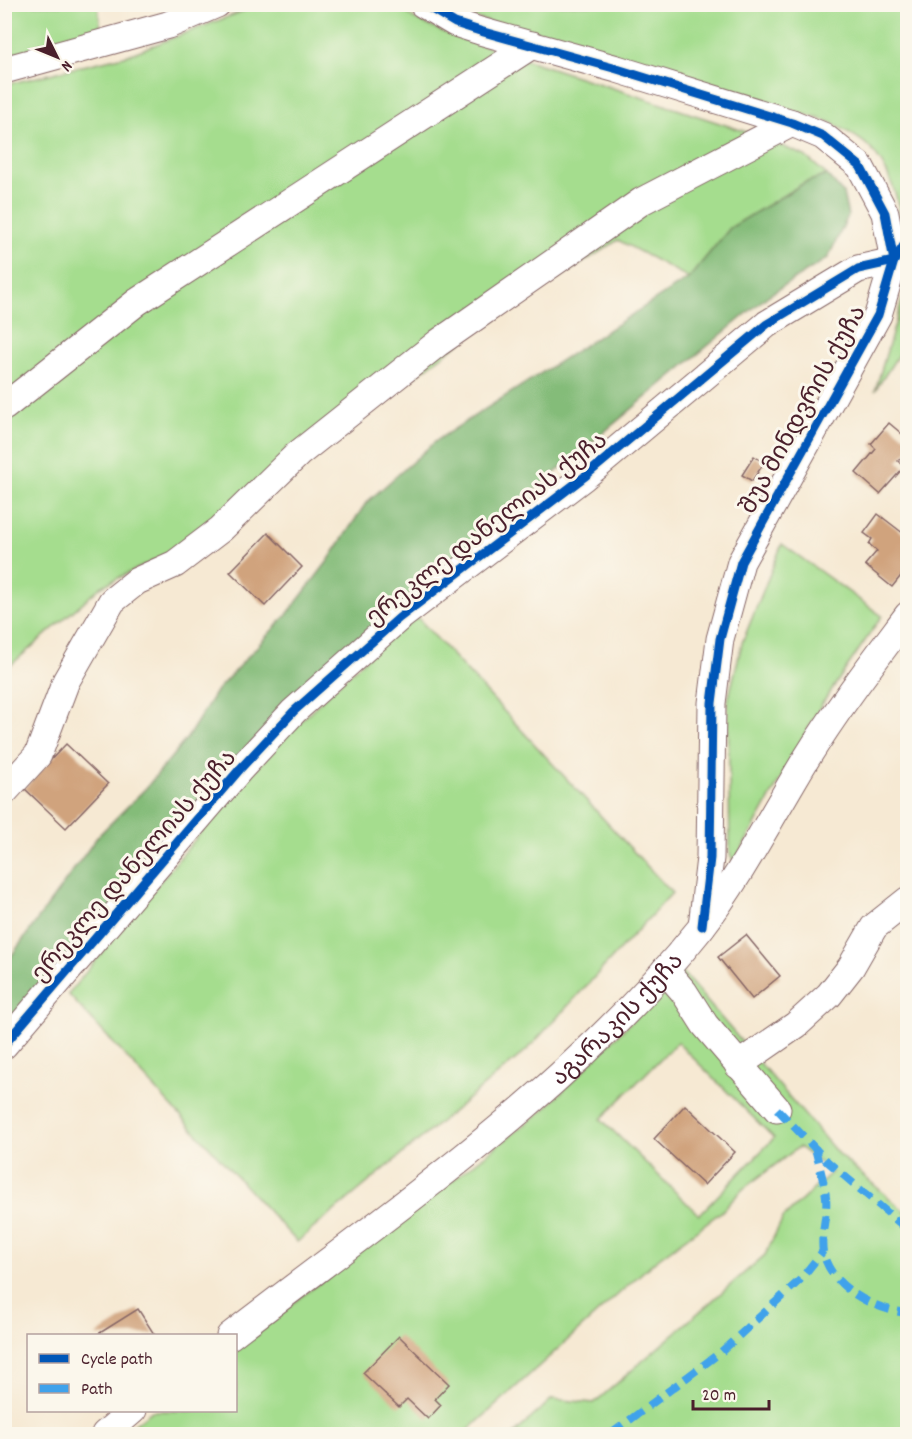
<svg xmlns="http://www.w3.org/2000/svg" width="912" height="1439" font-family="Dekko,'Noto Sans Georgian',sans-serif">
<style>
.green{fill:#a5dd8e;stroke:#787e5c;stroke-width:1.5;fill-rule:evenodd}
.forest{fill:#84bc79;stroke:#676e52;stroke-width:1.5}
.building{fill:#d0a37d}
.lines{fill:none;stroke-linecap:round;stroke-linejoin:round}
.minor-casing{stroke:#866666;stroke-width:29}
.minor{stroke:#fff;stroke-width:27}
.quiet{stroke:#40a2eb;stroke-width:8;stroke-dasharray:15 8;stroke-linecap:butt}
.cycleway-casing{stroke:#fbf7ec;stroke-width:13}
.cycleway{stroke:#0057b8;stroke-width:9}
.labels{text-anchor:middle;stroke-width:6;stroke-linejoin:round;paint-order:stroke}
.street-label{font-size:24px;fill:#4a1f2b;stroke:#fbf7ec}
</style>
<rect width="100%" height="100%" fill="#fbf7ec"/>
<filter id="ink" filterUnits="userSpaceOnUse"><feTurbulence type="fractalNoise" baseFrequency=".0167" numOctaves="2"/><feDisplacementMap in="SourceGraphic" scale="12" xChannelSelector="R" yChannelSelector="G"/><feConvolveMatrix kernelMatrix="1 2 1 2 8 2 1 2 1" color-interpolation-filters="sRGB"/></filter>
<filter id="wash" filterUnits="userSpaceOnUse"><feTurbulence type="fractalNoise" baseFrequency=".008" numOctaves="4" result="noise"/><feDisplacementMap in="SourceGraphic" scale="24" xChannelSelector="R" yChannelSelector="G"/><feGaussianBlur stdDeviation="1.35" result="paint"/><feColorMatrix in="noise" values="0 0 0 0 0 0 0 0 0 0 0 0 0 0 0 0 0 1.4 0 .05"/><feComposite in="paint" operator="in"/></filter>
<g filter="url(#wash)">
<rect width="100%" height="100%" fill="#f6e9d3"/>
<!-- green -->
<g class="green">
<polygon points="5,5 98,5 101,31 5,56"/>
<polygon points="259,5 399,5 414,19 448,34 756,135 805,156 827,175 804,183 730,228 689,278 618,240 473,333 195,541 102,586 5,670 4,85 128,55"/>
<path d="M439 5H907L908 227 904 236C899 203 892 169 867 145 857 136 842 129 830 122L469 16Z"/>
<polygon points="907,284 907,341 875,391"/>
<polygon points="782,544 882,616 822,704 734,863 730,854 728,700 742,643"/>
<path d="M417 617 672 893 528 1049 297 1242 68 994C177 863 281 721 417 617Z"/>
<path d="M681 971 839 1155 907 1213V1434H514L552 1399 594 1403 765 1255 783 1218 832 1172 799 1147 743 1189 721 1212 655 1261 464 1434H122L152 1411 236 1410V1347L545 1109ZM677 1042 774 1138 699 1215 601 1119Z"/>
</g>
<!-- forest -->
<polygon class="forest" points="827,175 843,193 848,216 828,258 769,295 396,605 5,1030 4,966 98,836 146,788 187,738 217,690 289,612 328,561 366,503 437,440 689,278 730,228 804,183"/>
<g id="blocks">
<!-- building -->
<g class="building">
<polygon points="889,423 908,439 908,450 898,461 904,467 880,494 856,473 876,449 871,444"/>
<polygon points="754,456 764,463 752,481 742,475"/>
<polygon points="878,514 908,537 908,567 892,587 865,565 877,551 869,544 872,539 864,533"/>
<polygon points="268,533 302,567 265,606 230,572"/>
<polygon points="66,744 108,784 66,828 24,788"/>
<polygon points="746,935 780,976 752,999 718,957"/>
<polygon points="685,1105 735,1152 704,1185 654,1139"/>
<polygon points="138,1309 154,1334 95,1336"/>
<polygon points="399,1336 449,1384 435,1399 441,1405 428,1419 407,1399 399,1407 363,1373"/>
</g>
</g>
</g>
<g filter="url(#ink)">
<use href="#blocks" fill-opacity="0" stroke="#866666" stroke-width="1.5"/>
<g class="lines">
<defs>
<g id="minor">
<polyline points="423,4 455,23 480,31 617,69 792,123 823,136 860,166 885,213 894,261 878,315 741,562 720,639 712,703 710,858 702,926"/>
<polyline points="4,70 168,25 217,4"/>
<polyline points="4,407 137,302 532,45"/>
<polyline points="4,792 38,755 66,681 112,601 137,581 175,564 221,529 298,454 438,343 642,201 792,123"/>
<polyline points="665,970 684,992 705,1025 777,1109"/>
<polyline points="4,1045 240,769 294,711 399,618 584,477 767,324 858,269 894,261 902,248"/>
<polyline points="738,1065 796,1025 829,995 851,967 874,927 908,900"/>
<path id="s1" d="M230 1336C392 1211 572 1089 700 929 739 879 773 813 806 759 837 709 873 662 908 615"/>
<polyline points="105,1434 133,1410"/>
</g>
</defs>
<!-- minor casing -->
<use href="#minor" class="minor-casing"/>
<!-- minor -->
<use href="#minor" class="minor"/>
<!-- quiet -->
<g class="quiet">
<polyline points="777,1109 828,1162 908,1230"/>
<path d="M815 1147C818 1163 824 1180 826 1197 828 1214 820 1234 823 1252 831 1288 874 1310 908 1313"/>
<polyline points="381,1434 385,1430"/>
<polyline points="611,1434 721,1352 800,1280 823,1251"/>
</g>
<defs>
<g id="cycleway">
<polyline points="423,4 455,23 480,31 617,69 792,123 823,136 860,166 885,213 894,261 878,315 741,562 720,639 712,703 710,858 702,926"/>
<polyline points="4,1045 240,769 294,711 399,618 584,477 767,324 858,269 894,261 908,239"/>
</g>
</defs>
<!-- cycleway casing -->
<use href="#cycleway" class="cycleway-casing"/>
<!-- cycleway -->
<use href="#cycleway" class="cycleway"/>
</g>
</g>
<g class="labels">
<!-- street labels -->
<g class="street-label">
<text transform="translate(802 409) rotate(-61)" y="8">შუა მინდვრის ქუჩა</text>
<text transform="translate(486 528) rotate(-38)" y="8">ერეკლე დანელიას ქუჩა</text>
<text transform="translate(133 865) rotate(-49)" y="8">ერეკლე დანელიას ქუჩა</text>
<text dy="8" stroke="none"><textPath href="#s1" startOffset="501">აგარაკის ქუჩა</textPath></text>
</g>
</g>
<!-- margin -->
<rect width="912" height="1439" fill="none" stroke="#fbf7ec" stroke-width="24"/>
<!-- legend -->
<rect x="27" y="1334" width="210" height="78" fill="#fbf7ec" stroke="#b4a19f" stroke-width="1.5"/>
<rect x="39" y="1354" width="30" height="9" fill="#0057b8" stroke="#b4a19f" stroke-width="1.5"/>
<text x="81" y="1364" font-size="18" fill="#4a1f2b">Cycle path</text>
<rect x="39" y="1384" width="30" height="9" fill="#40a2eb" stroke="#b4a19f" stroke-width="1.5"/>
<text x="81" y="1394" font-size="18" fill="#4a1f2b">Path</text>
<!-- north arrow -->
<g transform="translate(57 57) rotate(133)" stroke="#fbf7ec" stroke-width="4.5" paint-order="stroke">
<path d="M0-4.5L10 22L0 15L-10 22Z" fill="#4a1f2b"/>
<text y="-9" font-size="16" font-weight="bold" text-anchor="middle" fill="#4a1f2b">N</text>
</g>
<!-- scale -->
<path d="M693 1400v9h76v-9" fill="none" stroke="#4a1f2b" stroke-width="3"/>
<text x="702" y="1400" font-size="18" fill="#4a1f2b" stroke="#fbf7ec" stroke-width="4.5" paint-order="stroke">20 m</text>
</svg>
